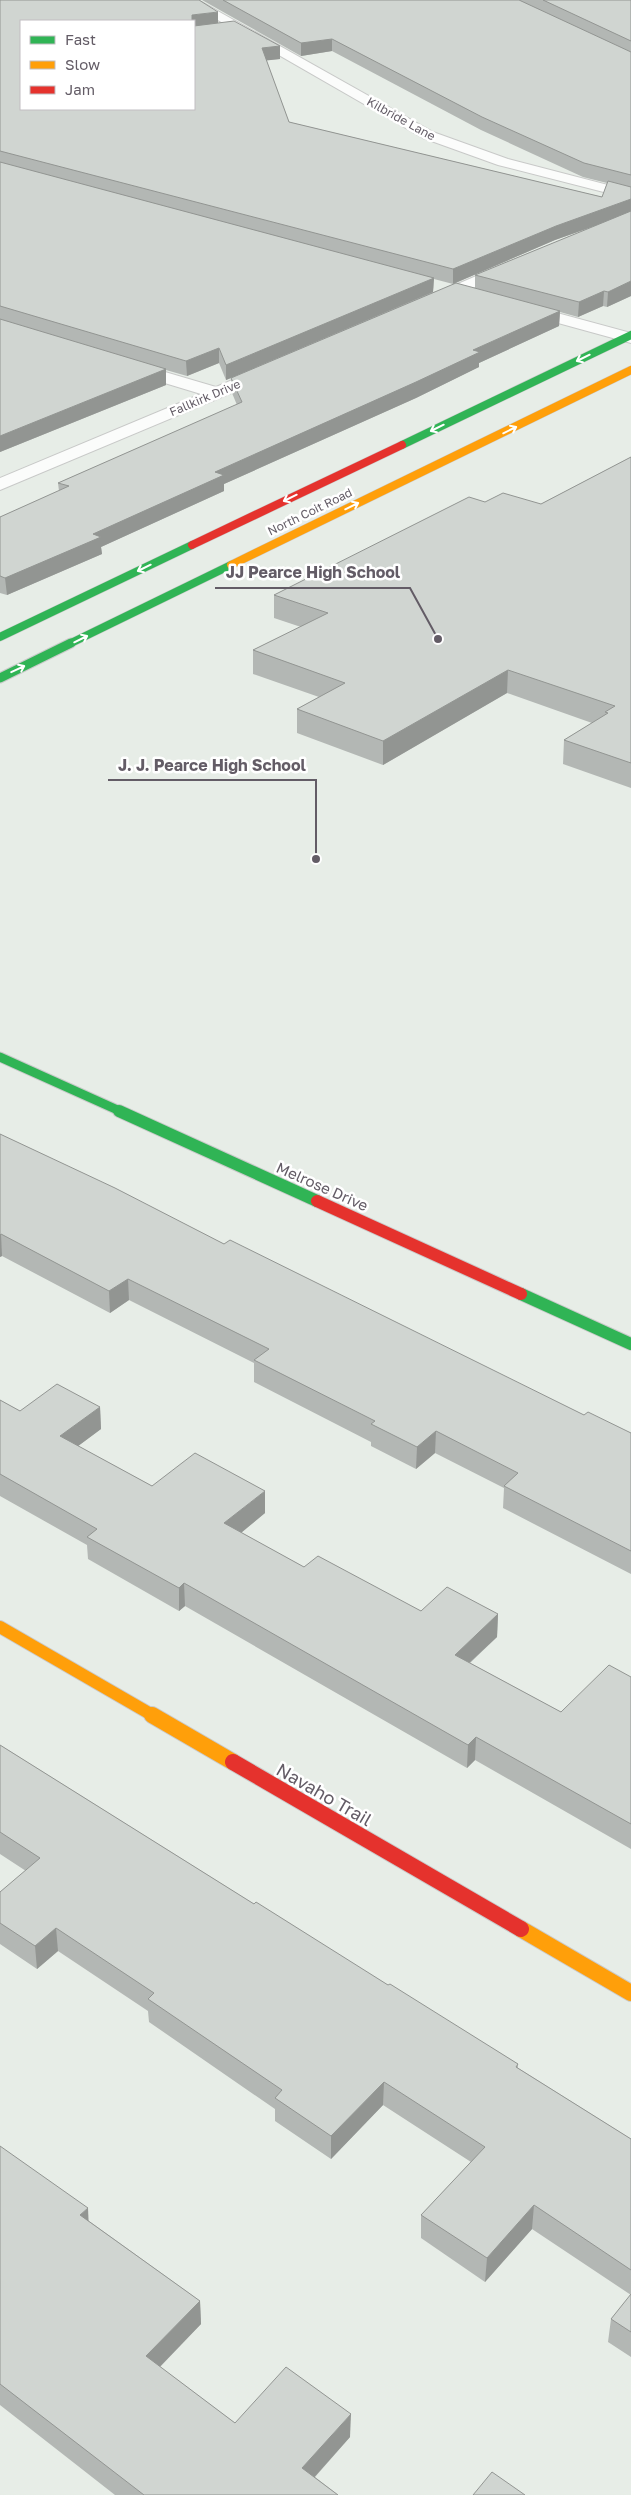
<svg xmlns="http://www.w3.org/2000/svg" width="631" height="2495" font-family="'Golos Text',sans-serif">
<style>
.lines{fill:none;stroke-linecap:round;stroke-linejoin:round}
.street-casing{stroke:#c8c9c8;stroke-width:2}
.fast-far2-casing{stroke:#cacaca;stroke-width:9}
.fast-far1-casing{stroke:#cacaca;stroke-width:11}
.fast-casing{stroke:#cacaca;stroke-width:14}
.slow-far2-casing{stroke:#cacaca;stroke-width:9}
.slow-far1-casing{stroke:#cacaca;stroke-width:14}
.slow-casing{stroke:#cacaca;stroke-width:18}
.jam-far2-casing{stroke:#cacaca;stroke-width:9}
.jam-far1-casing{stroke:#cacaca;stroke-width:14}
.jam-casing{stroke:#cacaca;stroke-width:18}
.street{fill:#fbfcfb;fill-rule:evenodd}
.fast-far2{stroke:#30b455;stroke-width:8}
.fast-far1{stroke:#30b455;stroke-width:9}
.fast{stroke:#30b455;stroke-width:12}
.slow-far2{stroke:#ff9f0a;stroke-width:8}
.slow-far1{stroke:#ff9f0a;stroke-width:12}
.slow{stroke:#ff9f0a;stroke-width:16}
.jam-far2{stroke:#e5322d;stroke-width:8}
.jam-far1{stroke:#e5322d;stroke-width:12}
.jam{stroke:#e5322d;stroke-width:16}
.wall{fill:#b3b7b4;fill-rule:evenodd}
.shaded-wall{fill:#929592}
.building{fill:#d0d5d1;stroke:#929592}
.oneway{stroke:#fff}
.labels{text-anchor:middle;stroke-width:5;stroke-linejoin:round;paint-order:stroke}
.far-street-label{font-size:12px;fill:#635c66;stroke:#fff}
.street-label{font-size:15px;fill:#635c66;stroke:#fff}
.near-street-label{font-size:18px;fill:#635c66;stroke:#fff}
.leader{fill:none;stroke:#635c66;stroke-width:2}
.callout-dot{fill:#635c66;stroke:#fff;stroke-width:2}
.callout-label{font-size:16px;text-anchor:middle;font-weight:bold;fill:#635c66;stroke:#fff;stroke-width:5;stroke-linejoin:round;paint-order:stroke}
</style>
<rect width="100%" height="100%" fill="#e7ede7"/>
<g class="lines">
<defs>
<g id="street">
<polygon points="183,0 198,0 433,132 508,159 631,191 631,199 498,165 423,138"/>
<polygon points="509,262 514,264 517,267 514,270 437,304 431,306 423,301 425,298"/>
<polygon points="524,304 631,333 631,343 518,312 516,309"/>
<polygon points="131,362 216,387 260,368 272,368 274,372 272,376 0,490 0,478 201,394 125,371 123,367 125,363"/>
</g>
<g id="fast-far2">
<polyline points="402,445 631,335"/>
<polyline points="0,637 192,545"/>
<polyline points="69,644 231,565"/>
</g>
<g id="fast-far1">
<polyline points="0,678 71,643"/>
<polyline points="0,1057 122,1112"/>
</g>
<g id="fast">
<polyline points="119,1111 317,1201"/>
<polyline points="521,1294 631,1344"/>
</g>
<polyline id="slow-far2" points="231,565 631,370"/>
<polyline id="slow-far1" points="0,1627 154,1716"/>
<g id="slow">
<polyline points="152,1715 233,1762"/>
<polyline points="521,1929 631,1993"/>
</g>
<polyline id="jam-far2" points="192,545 402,445"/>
<polyline id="jam-far1" points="317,1201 521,1294"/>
<polyline id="jam" points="233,1762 521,1929"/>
</defs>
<!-- street casing -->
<use href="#street" class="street-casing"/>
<!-- fast-far2 casing -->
<use href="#fast-far2" class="fast-far2-casing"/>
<!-- fast-far1 casing -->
<use href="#fast-far1" class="fast-far1-casing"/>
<!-- fast casing -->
<use href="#fast" class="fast-casing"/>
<!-- slow-far2 casing -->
<use href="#slow-far2" class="slow-far2-casing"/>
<!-- slow-far1 casing -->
<use href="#slow-far1" class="slow-far1-casing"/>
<!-- slow casing -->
<use href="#slow" class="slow-casing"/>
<!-- jam-far2 casing -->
<use href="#jam-far2" class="jam-far2-casing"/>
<!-- jam-far1 casing -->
<use href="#jam-far1" class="jam-far1-casing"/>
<!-- jam casing -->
<use href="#jam" class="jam-casing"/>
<!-- street -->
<use href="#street" class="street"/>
<!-- fast-far2 -->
<use href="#fast-far2" class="fast-far2"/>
<!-- fast-far1 -->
<use href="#fast-far1" class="fast-far1"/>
<!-- fast -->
<use href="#fast" class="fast"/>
<!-- slow-far2 -->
<use href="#slow-far2" class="slow-far2"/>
<!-- slow-far1 -->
<use href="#slow-far1" class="slow-far1"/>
<!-- slow -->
<use href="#slow" class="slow"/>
<!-- jam-far2 -->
<use href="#jam-far2" class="jam-far2"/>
<!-- jam-far1 -->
<use href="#jam-far1" class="jam-far1"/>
<!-- jam -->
<use href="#jam" class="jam"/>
</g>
<!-- wall -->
<g class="wall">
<path d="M0 0 218 23 280 46V59L266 60 289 122 602 197 607 183 583 177 481 130 332 51 301 56 202 0H631V296L607 307 603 306 578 317 560 312 559 326 479 363V367L416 398 224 484V491L101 547 102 554 7 595 0 593V517L59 491 58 483 237 405 232 393 231 378 226 380 219 363 187 376 166 370V385L0 452ZM595 226 475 275V288L433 292 434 279 453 284 555 240Z"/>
<polygon points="631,457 631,788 563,764 564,740 592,723 507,693 383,765 297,733 297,709 319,697 253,674 253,650 301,627 274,618 274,595 485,502 541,504"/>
<polygon points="0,1134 224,1244 584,1415 631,1433 631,1574 503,1508 504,1488 435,1453 416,1469 371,1446 371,1442 254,1382 254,1363 129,1300 110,1313 2,1256 0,1257"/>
<polygon points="0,1400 20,1411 100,1407 101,1429 78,1446 152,1486 265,1513 241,1533 304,1567 421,1611 498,1614 497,1637 470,1663 561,1712 631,1677 631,1849 475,1760 467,1768 185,1606 179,1611 88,1559 87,1545 0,1496"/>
<polygon points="0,1745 254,1904 518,2064 518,2068 631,2139 631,2357 608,2342 611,2319 631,2295 532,2229 485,2282 421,2238 421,2215 471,2162 383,2105 331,2159 275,2121 275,2109 149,2022 148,2011 58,1951 37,1969 0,1944 0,1892 26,1871 0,1854"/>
<polygon points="0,2146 89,2221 200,2301 201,2324 160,2367 235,2423 350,2437 315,2477 338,2495 115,2495 0,2405"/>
</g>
<!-- shaded-wall -->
<g class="shaded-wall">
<polygon points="218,12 218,24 194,28 194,21 192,21 192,15"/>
<polygon points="332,39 332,51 301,56 301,43"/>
<polygon points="280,46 280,59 262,61 262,48"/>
<polygon points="631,199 631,213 555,240 453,284 453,269 556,226"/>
<polygon points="434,278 433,292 226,380 226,365"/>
<polygon points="631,281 631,296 607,307 608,292"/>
<polygon points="604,291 603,306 578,317 579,302"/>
<polygon points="560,311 559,326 479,363 479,367 416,398 224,484 224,491 101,547 102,554 7,595 5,578 215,472 473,350"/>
<polygon points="219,348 219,363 187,376 186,361"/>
<polygon points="166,369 166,385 0,452 0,436"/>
<polygon points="508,670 507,693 383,765 383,741"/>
<polygon points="1,1234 2,1256 0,1257 0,1235"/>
<polygon points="128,1279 129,1300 110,1313 109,1291"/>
<polygon points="100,1407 101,1429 62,1458 60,1436"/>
<polygon points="436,1431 435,1453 416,1469 417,1447"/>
<polygon points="265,1491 265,1513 225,1546 224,1523"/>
<polygon points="184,1583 185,1606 179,1611 179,1588"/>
<polygon points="498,1614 497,1637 454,1677 455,1655"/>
<polygon points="476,1737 475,1760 467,1768 468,1745"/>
<polygon points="56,1928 58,1951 37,1969 35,1946"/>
<polygon points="384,2082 383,2105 331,2159 331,2136"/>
<polygon points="534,2205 532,2229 485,2282 487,2258"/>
<polygon points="88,2208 89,2231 80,2215"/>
<polygon points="200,2301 201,2324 147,2380 146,2356"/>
<polygon points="351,2414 350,2437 302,2491 302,2468"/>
</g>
<!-- building -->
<g class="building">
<polygon points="0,0 199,0 218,12 192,15 192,21 21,21 21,109 194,109 194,26 234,21 280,46 262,48 289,122 602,197 608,181 631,187 631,199 556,226 453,269 0,151"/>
<polygon points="223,0 519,0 631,52 631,175 584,163 482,117 332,39 301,43"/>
<polygon points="543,0 631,0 631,41"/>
<polygon points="0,162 434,278 226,365 219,348 186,361 0,306"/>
<polygon points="631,211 631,281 608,292 604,291 579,302 475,275"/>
<polygon points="456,283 560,311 473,350 480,352 416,382 215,472 224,475 93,534 101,537 5,578 0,576 0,517 69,486 58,483 242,402 231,378"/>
<polygon points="0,319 166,369 0,436"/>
<polygon points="631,457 631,763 564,740 608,713 605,712 615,706 508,670 383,741 297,709 345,683 253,650 328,613 274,595 469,497 485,502 503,493 541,504"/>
<polygon points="0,1134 115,1188 224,1244 230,1240 584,1415 588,1412 631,1433 631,1551 504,1486 518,1473 436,1431 417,1447 371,1424 375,1421 254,1360 269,1349 128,1279 109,1291 1,1234 0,1235"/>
<polygon points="57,1384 100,1407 60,1436 152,1486 195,1453 265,1491 224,1523 304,1567 318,1556 421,1611 447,1587 498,1614 455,1655 561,1712 609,1665 631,1677 631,1824 476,1737 468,1745 184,1583 179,1588 87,1537 97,1529 0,1474 0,1400 20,1411"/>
<polygon points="0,1745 254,1904 256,1902 388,1985 390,1984 518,2064 516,2067 631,2139 631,2270 534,2205 487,2258 421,2215 485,2147 384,2082 331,2136 275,2098 282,2090 148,1999 154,1993 56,1928 35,1946 0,1923 0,1892 40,1858 0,1832"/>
<polygon points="0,2146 88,2208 80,2215 200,2301 146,2356 235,2423 286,2367 351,2414 302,2468 338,2495 144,2495 0,2384"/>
<polygon points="631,2294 631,2332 611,2319"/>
<polygon points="492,2472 525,2495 473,2495"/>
</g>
<!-- one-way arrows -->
<defs><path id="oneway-shaft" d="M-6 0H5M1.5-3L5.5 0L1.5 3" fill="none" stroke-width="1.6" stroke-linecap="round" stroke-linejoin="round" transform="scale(1.25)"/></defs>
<g class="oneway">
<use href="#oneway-shaft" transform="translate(583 358) rotate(154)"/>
<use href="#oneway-shaft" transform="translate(437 428) rotate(154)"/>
<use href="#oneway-shaft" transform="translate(510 430) rotate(-26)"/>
<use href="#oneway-shaft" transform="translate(290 498) rotate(154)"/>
<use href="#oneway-shaft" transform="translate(352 506) rotate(-26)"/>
<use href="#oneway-shaft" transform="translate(144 568) rotate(154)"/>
<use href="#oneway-shaft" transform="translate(81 639) rotate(-26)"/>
<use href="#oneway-shaft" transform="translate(18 669) rotate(-25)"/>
</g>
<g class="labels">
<!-- far-street labels -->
<g class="far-street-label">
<text transform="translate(401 119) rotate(29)" y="4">Kilbride Lane</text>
<text transform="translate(205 398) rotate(-23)" y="4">Fallkirk Drive</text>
<text transform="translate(310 512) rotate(-26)" y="4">North Coit Road</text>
</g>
<!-- street labels -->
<g class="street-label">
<text transform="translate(322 1187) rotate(24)" y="5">Melrose Drive</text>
</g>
<!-- near-street labels -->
<g class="near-street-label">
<text transform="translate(324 1795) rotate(30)" y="6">Navaho Trail</text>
</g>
</g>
<!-- callouts -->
<path class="leader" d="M438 639L410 588H215M316 859L316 780H108"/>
<g class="callout-dot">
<circle cx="438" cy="639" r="5"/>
<circle cx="316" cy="859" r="5"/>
</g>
<g class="callout-label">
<text x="313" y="578">JJ Pearce High School</text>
<text x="212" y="771">J. J. Pearce High School</text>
</g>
<!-- legend -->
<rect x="20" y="20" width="175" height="90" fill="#ffffff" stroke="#c1bec2"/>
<rect x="30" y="36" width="25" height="8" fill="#30b455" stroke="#c1bec2"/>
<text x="65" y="45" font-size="15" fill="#635c66">Fast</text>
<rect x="30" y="61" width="25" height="8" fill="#ff9f0a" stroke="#c1bec2"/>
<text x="65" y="70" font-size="15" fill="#635c66">Slow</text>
<rect x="30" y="86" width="25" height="8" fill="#e5322d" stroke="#c1bec2"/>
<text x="65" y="95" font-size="15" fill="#635c66">Jam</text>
</svg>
